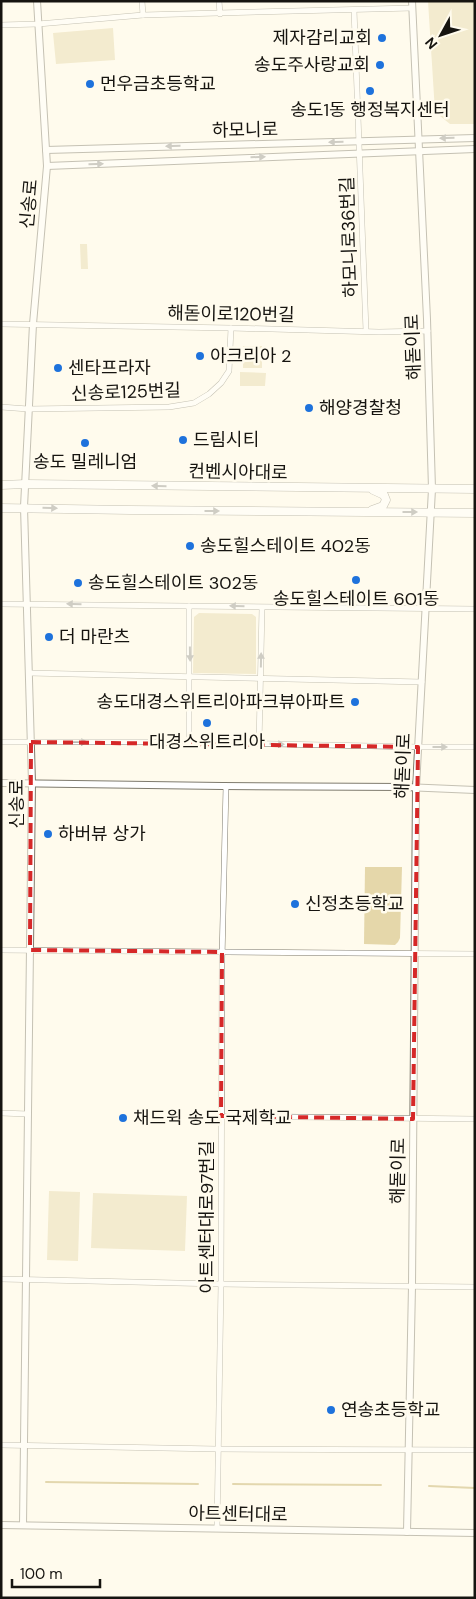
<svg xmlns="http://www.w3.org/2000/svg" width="476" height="1599" font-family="'DM Sans','Noto Sans KR',sans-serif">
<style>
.green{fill:#e5d7aa}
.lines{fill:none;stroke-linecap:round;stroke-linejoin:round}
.stream{stroke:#c2ac63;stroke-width:2}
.minor-casing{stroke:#7f7b6e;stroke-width:6}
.tertiary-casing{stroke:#7f7b6e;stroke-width:8}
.secondary-casing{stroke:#7f7b6e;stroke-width:9}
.minor{stroke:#fff;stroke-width:5}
.tertiary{stroke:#fff;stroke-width:6}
.secondary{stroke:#fff;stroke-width:8}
.oneway{fill:#969593}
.marked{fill:none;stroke:#d62828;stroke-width:4;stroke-dasharray:10 6;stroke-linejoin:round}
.poi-dot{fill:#1e72dc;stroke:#fffbed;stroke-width:2}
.labels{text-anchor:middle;stroke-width:5;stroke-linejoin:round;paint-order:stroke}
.poi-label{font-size:18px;fill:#161410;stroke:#fffbed;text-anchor:start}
.street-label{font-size:18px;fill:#161410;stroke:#fffbed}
</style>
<rect width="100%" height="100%" fill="#fffbed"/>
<!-- green -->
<g class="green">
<polygon points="428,1 475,1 475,124 450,124 435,112"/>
<polygon points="113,28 115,60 56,64 53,33"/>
<polygon points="80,244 87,244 88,269 81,269"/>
<polygon points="262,346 262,355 243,355 243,346"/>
<rect x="243" y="358" width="19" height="10"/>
<polygon points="240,372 266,373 265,386 240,386"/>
<polygon points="199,613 252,614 256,617 256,674 193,673 194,617"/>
<polygon points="365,867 402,867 400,938 398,942 395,945 364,944"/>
<polygon points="49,1191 80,1192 78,1261 47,1260"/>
<polygon points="93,1193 187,1196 185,1251 91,1248"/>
</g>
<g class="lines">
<!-- stream -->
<g class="stream">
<polyline points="46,1482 198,1484"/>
<polyline points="233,1484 381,1485"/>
<polyline points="429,1486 475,1488"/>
</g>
<defs>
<g id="minor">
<polyline points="142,1 143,15"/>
<polyline points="219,1 220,14"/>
<polyline points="354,10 366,331"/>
<polyline points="1,25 38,24 143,15 412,8"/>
<polyline points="1,324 231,328 379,332 428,331"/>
<polyline points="1,407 28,409 169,407 194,403 209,394 221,383 229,371 231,328"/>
<polyline points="1,604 475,609"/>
<polyline points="189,606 189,742"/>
<polyline points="29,673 422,682"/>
<polyline points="1,742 189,742 418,747 475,747"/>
<polyline points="259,744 262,608"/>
<polyline points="1,950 475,954"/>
<polyline points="1,1113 28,1114"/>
<polyline points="221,1116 475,1119"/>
<polyline points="1,1279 221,1284 475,1287"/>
<polyline points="1,1445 217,1449 475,1450"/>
<polyline points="217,1528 221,1284 222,959 226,786"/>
</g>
<g id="tertiary">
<polyline points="46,150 475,138"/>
<polyline points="47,166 475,149"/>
<polyline points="1,783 222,786 405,787 475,790"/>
<polyline points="1,1525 475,1533"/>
<polyline points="23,1525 32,783 24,507 33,324 47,166 37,1"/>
<polyline points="407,1532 412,1286 416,787 432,489 427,319 412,1"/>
</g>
<g id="secondary">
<polyline points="1,485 26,484 475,489"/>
<polyline points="1,508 130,510 475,513"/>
<polyline points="372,510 383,506 386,500 384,495 373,490"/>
</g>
</defs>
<!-- minor casing -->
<use href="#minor" class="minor-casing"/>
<!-- tertiary casing -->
<use href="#tertiary" class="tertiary-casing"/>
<!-- secondary casing -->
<use href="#secondary" class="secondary-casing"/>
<!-- minor -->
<use href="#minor" class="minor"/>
<!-- tertiary -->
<use href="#tertiary" class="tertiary"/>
<!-- secondary -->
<use href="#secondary" class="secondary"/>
</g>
<!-- one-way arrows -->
<defs><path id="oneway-solid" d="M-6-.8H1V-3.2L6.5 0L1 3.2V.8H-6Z" transform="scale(1.25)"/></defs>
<g class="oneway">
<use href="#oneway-solid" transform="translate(447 138) rotate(179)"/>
<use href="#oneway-solid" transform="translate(336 142) rotate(179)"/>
<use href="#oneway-solid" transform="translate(173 146) rotate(179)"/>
<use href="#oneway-solid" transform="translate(258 157) rotate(-2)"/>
<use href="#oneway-solid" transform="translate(96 164) rotate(-2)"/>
<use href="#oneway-solid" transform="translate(159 486) rotate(-179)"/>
<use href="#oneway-solid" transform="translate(50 508) rotate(2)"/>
<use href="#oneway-solid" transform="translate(212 511)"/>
<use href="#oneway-solid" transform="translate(410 512)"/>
<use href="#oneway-solid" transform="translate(74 604) rotate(-179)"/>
<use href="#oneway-solid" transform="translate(237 606) rotate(-178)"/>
<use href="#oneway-solid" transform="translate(190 654) rotate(89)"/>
<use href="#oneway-solid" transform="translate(261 660) rotate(-89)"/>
<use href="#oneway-solid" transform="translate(80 742)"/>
<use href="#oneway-solid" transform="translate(277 744) rotate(1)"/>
<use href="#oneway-solid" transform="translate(440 747)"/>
</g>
<!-- marked area -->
<path d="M0 0H476V1599H0ZM31 742 418 747 413 1119 221 1116 222 952 30 950Z" fill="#fffbed" fill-opacity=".55" fill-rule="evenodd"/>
<path class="marked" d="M31 742 418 747 413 1119 221 1116 222 952 30 950Z"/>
<!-- markers -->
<g class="poi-dot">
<circle cx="382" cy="38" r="5"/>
<circle cx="380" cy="65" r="5"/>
<circle cx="90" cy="84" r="5"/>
<circle cx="370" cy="91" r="5"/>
<circle cx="200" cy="356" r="5"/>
<circle cx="58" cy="368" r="5"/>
<circle cx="309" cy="408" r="5"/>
<circle cx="183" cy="440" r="5"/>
<circle cx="85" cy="443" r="5"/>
<circle cx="190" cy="546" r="5"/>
<circle cx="356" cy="580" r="5"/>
<circle cx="78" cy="583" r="5"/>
<circle cx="49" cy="637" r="5"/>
<circle cx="355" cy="702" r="5"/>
<circle cx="207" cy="723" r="5"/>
<circle cx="48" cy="834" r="5"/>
<circle cx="295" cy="904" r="5"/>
<circle cx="123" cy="1118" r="5"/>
<circle cx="331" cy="1410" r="5"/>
</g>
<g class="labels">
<!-- poi labels -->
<g class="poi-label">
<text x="372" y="44" text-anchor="end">제자감리교회</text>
<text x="370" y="71" text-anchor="end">송도주사랑교회</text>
<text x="100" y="90">먼우금초등학교</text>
<text x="370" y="116" text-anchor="middle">송도1동 행정복지센터</text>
<text x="210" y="362">아크리아 2</text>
<text x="68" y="374">센타프라자</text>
<text x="319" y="414">해양경찰청</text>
<text x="193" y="446">드림시티</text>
<text x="85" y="468" text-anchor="middle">송도 밀레니엄</text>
<text x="200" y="552">송도힐스테이트 402동</text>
<text x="88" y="589">송도힐스테이트 302동</text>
<text x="356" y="605" text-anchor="middle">송도힐스테이트 601동</text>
<text x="59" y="643">더 마란츠</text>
<text x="345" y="708" text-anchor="end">송도대경스위트리아파크뷰아파트</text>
<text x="207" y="748" text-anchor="middle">대경스위트리아</text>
<text x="58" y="840">하버뷰 상가</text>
<text x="305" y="910">신정초등학교</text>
<text x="133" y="1124">채드윅 송도 국제학교</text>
<text x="341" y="1416">연송초등학교</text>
</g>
<!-- street labels -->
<g class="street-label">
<text transform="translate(245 130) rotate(-1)" y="6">하모니로</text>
<text transform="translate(29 204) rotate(-85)" y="6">신송로</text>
<text transform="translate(349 237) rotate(-92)" y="6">하모니로36번길</text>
<text transform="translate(231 314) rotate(1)" y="6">해돋이로120번길</text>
<text transform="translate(413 347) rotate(-92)" y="6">해돋이로</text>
<text transform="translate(126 392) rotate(-2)" y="6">신송로125번길</text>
<text transform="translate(238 472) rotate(1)" y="6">컨벤시아대로</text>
<text transform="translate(403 766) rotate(-88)" y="6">해돋이로</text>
<text transform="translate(17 804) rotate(-90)" y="6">신송로</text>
<text transform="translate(398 1171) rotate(-89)" y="6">해돋이로</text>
<text transform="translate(207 1217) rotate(-90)" y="6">아트센터대로97번길</text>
<text transform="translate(238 1514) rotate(1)" y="6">아트센터대로</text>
</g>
</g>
<!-- border -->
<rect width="476" height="1599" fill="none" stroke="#161410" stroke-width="5"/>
<!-- north arrow -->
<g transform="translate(441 35) rotate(230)" stroke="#fffbed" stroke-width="4" paint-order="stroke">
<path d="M0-4L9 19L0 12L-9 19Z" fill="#161410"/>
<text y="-8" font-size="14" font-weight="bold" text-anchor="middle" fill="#161410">N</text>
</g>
<!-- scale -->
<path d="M12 1579v8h88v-8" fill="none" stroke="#161410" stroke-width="2.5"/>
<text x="20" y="1579" font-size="15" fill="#161410" stroke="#fffbed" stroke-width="4" paint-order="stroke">100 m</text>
</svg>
